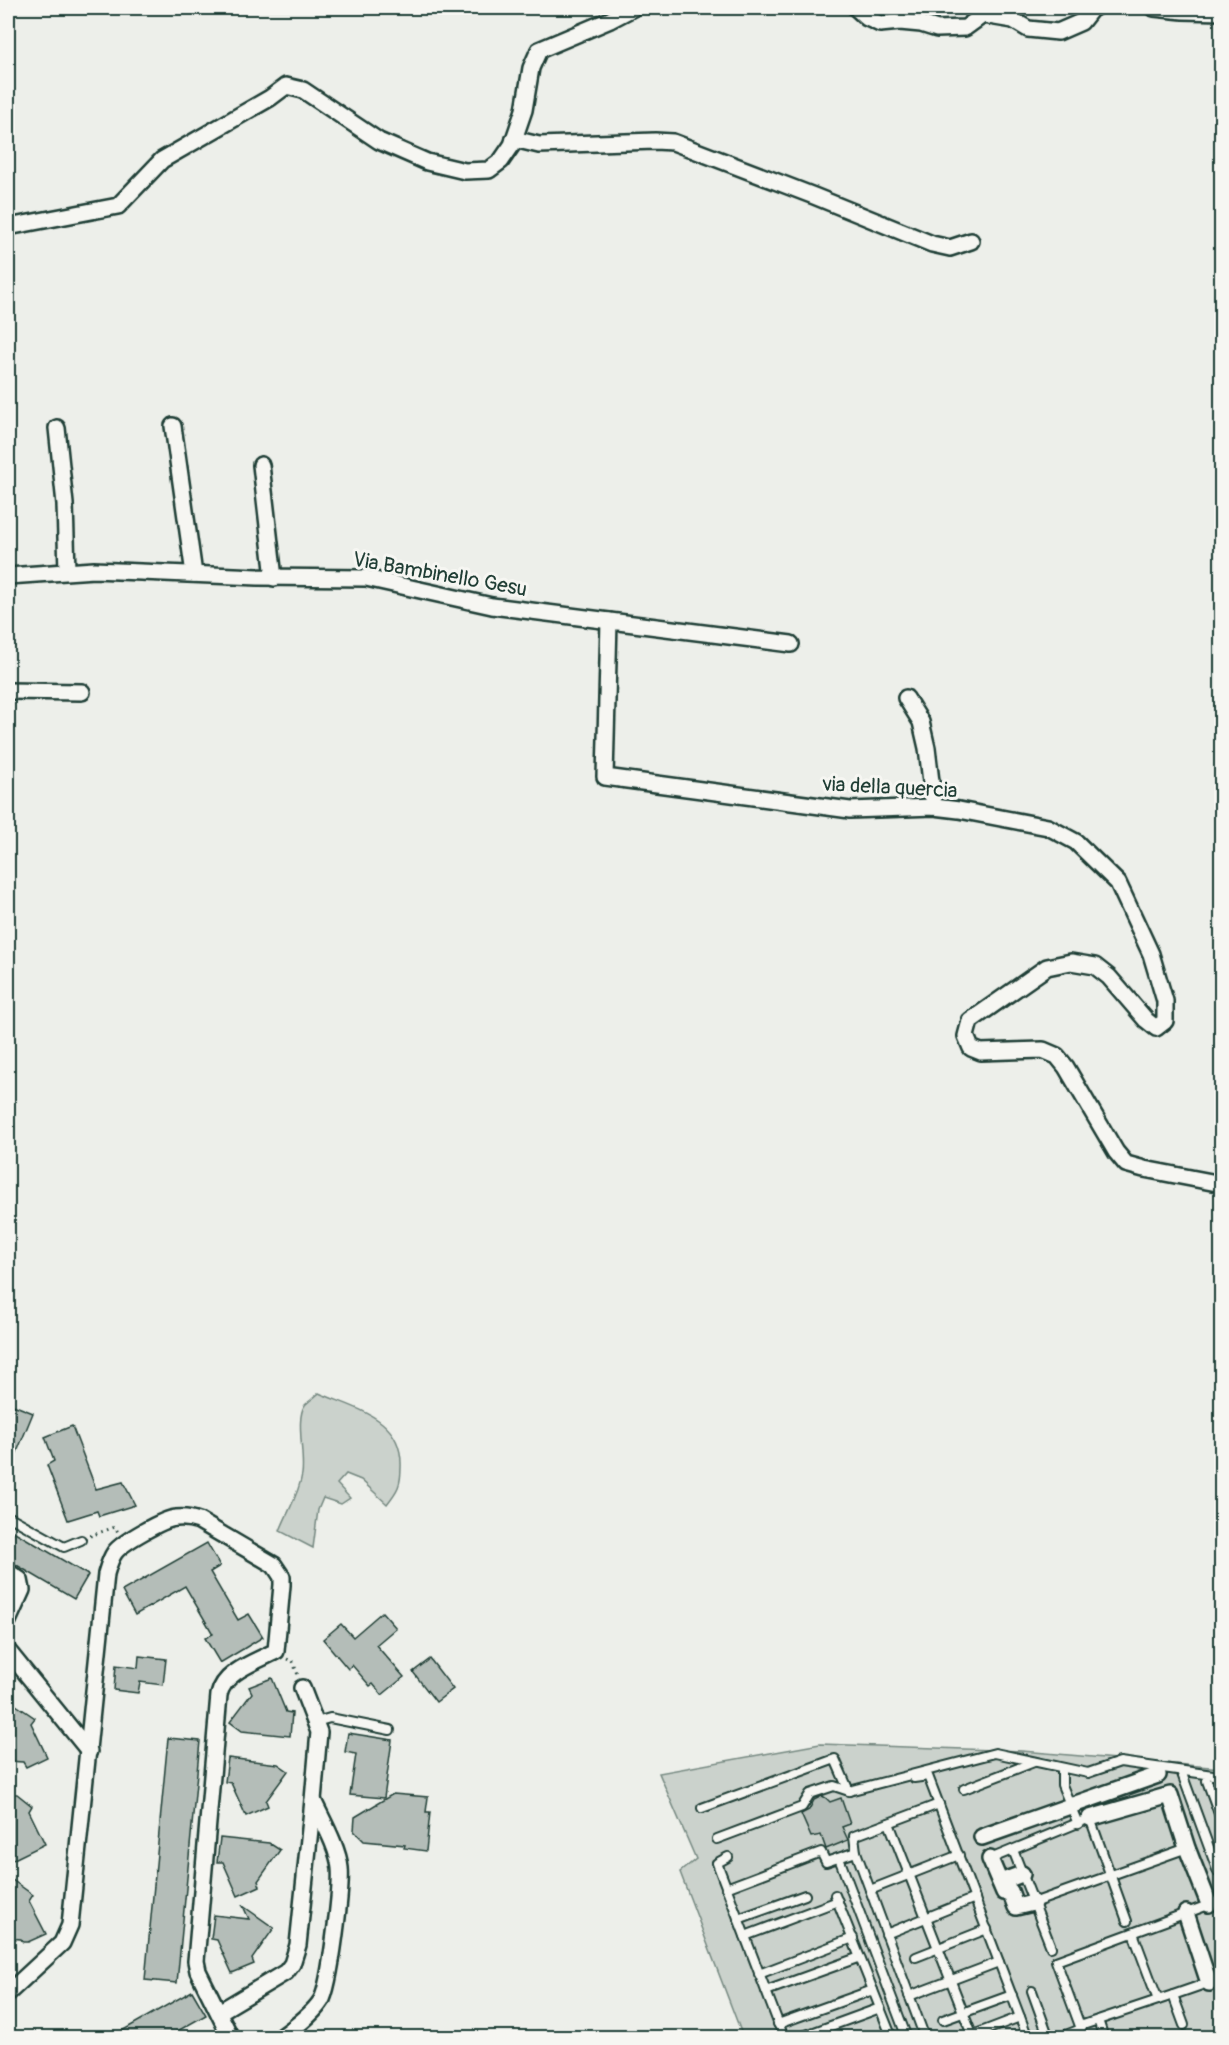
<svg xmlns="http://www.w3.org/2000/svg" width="1229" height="2045" font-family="Pangolin,sans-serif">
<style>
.green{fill:#cbd2cc;stroke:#758880;stroke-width:1.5}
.building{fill:#b4bdb8;stroke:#1f3d34;stroke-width:1.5}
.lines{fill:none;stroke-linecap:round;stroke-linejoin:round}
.lane-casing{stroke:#1f3d34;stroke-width:12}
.street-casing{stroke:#1f3d34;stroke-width:20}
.path{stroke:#1f3d34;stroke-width:3;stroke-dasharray:1.5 4.5;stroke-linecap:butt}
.lane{stroke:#f6f6f2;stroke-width:8}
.street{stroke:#f6f6f2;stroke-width:15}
.labels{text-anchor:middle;stroke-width:6;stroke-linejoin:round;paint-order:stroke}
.street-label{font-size:21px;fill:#1f3d34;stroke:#f6f6f2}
</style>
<rect width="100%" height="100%" fill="#edefea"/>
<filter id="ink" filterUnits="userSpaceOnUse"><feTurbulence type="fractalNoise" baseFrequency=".0167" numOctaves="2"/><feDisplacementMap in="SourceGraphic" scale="12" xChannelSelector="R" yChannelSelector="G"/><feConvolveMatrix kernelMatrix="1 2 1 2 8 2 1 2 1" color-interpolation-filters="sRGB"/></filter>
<g filter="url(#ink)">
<!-- green -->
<g class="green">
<path d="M319 1393C356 1409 403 1418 401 1467 401 1485 398 1490 387 1504L361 1480 346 1474 337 1484 350 1498 341 1504 323 1498 318 1510 313 1548 280 1531C287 1512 299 1495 302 1474 305 1456 295 1418 305 1405 309 1401 315 1397 319 1393Z"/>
<polygon points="820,1744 1022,1751 1221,1768 1221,2037 743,2037 680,1872 696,1859 659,1773"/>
</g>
<!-- building -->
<g class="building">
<polygon points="8,1403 33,1413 8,1474"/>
<polygon points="72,1426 96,1489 123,1482 135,1505 99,1516 97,1511 68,1520 47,1465 54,1461 45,1437"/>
<polygon points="8,1528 88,1575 74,1599 8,1560"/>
<polygon points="207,1543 220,1566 210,1572 238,1620 249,1614 263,1637 220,1663 205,1638 213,1634 185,1586 135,1615 122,1591"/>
<polygon points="382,1612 396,1628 376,1645 404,1677 382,1695 373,1684 370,1686 352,1665 348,1669 323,1639 341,1624 353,1637"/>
<polygon points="139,1656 166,1659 163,1685 140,1682 138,1693 114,1690 116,1665 138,1668"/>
<polygon points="430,1659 453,1689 436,1702 413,1672"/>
<polygon points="272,1678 286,1712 292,1713 290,1736 242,1731 230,1722 252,1693 249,1687"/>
<polygon points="16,1705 35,1718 31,1723 47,1757 26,1767 23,1762 8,1761 8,1716"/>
<polygon points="348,1733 392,1740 384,1798 350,1795 356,1754 345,1752"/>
<polygon points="168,1738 200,1741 177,1983 145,1980"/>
<polygon points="228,1758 278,1764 288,1771 266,1801 268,1806 246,1816 231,1783 225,1782"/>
<polygon points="12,1794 17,1794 32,1806 29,1811 45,1844 8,1862 8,1800"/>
<polygon points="393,1794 428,1797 426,1812 430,1812 426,1851 404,1848 405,1845 364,1841 354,1831 355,1817"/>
<polygon points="822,1796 826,1798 830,1802 841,1798 850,1824 842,1827 848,1840 826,1849 821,1835 811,1837 801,1814 809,1810 814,1800"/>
<polygon points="220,1838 269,1843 280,1850 258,1881 260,1886 238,1896 223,1862 217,1862"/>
<polygon points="8,1877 33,1895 29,1901 46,1934 28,1942 23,1942 21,1939 8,1938"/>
<polygon points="243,1906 274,1928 252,1959 254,1964 232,1973 217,1940 211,1939 214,1915 249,1919"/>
<polygon points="192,1991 206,2015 167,2037 111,2037"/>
</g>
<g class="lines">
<defs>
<g id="lane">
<polyline points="8,1516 64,1547 81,1540"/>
<polyline points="316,1722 330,1718 390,1730"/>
<polyline points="1062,1768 1062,1785 1078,1824"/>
<polyline points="1181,1771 1218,1872"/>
<polyline points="914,1778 928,1776 1028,2038"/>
<polyline points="1207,1781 1222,1822"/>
<polyline points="964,1789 1034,1762"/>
<polyline points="702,1808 835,1759 849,1791"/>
<polyline points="889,1823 972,2035"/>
<polyline points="717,1839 802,1807 810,1794 834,1786 849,1791 995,1753 1088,1773 1120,1762 1220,1776 1222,1779"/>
<polyline points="1013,1850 1051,1947"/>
<polyline points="856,1852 925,2038"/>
<polyline points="728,1857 717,1863 784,2038"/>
<polyline points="839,1858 907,2038"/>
<polyline points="990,1859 1090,1818 1127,1921"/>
<polyline points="726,1888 821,1852 826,1862 856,1852 854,1836 939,1804"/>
<polyline points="870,1890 959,1855"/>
<polyline points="835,1895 892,2038"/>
<polyline points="1033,1903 1187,1848"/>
<polyline points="738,1919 805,1895"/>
<polyline points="1133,1933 1158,2000 1173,1995 1184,2025"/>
<polyline points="886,1934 975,1898"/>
<polyline points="745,1936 838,1901"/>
<polyline points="916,1957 987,1929"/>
<polyline points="759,1974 853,1938"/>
<polyline points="766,1991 860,1957"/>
<polyline points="1032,1991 1049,2038"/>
<polyline points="1173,1995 1222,1978"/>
<polyline points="909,1996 999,1962"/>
<polyline points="943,2020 1012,1995"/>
<polyline points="1098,2020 1104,2038"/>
<polyline points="778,2024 873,1990"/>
<polyline points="1080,2026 1056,1961 1222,1900"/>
<polyline points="798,2038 880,2008"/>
<polyline points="965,2038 1020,2017"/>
<polyline points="1058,2038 1081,2029 1080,2026 1158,2000"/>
</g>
<g id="street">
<polyline points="856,8 867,18 880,24 900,22 921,24 937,29 965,28 983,15 1013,20 1028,29 1058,32 1081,22 1092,8 1094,8"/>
<polyline points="1154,8 1183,11 1222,12"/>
<polyline points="514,139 539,145 655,141 673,142 814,196 932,244 950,248 971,241"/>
<polyline points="8,227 118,206 162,160 270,98 286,86 303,90 379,141 427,162 465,171 489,170 501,161 512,145 524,110 531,68 539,50 610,20 633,8"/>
<polyline points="173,426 194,574"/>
<polyline points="57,428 65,504 67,571"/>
<polyline points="261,465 274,578"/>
<polyline points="8,576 94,570 258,577 366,578 492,606 791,644"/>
<polyline points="609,621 605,777 850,810 934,807 959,810 1048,827 1076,842 1118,883 1151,954 1165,1001 1165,1021 1156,1028 1146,1020 1109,977 1095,966 1071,962 1047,967 970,1021 966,1036 971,1048 981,1052 1043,1050 1057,1056 1066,1067 1116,1152 1126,1164 1144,1169 1222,1184"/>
<polyline points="8,691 82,692"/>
<polyline points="906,698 921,722 927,748 934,807"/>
<polyline points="8,1572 20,1580 22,1590 8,1621"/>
<polyline points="8,1651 89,1751"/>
<polyline points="302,1688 319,1732 313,1800"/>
<polyline points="1090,1818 1170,1795 1187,1848 1209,1904"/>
<polyline points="982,1837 1158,1775"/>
<polyline points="990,1859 1004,1892 1010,1891 1016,1907 1033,1903"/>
<polyline points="1000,1882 1022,1874"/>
<polyline points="1186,1913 1209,1983"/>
<path d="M8 1993 62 1943 70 1925 106 1574C108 1567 110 1559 115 1552 123 1542 163 1519 176 1518 184 1517 191 1518 199 1521L274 1565 282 1577V1585L276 1651C256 1662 224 1671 219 1695L196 1961 198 1971 231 2038"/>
<path d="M219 2012 286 1972 292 1964 298 1945 313 1800C322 1820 338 1847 340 1868 342 1887 330 1987 321 2001 312 2015 294 2028 280 2038"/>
</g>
</defs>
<!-- lane casing -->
<use href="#lane" class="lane-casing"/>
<!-- street casing -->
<use href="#street" class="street-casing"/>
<!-- path -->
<g class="path">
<polyline points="90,1536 115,1527 118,1532"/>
<polyline points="287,1659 293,1662 298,1675"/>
</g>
<!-- lane -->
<use href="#lane" class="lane"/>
<!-- street -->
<use href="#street" class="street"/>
</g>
</g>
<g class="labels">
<!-- street labels -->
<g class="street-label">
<text transform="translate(440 574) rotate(10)" y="7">Via Bambinello Gesu</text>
<text transform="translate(890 787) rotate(3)" y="7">via della quercia</text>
</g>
</g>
<!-- margin -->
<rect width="1229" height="2045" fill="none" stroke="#f6f6f2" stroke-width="30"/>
<rect x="15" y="15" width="1199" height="2015" fill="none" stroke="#1f3d34" stroke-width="2" filter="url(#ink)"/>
</svg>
